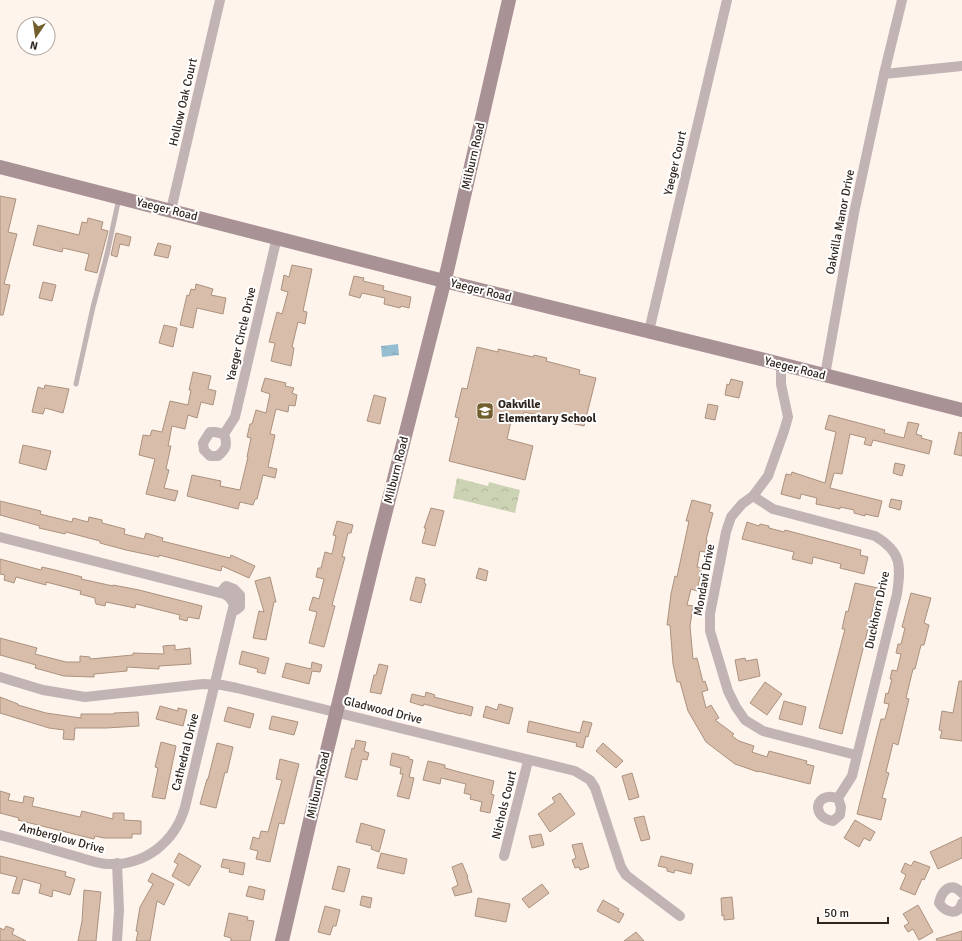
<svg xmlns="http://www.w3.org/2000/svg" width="962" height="941" font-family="Signika,sans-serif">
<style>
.forest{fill:url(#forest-crowns)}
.water{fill:url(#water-ripples)}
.building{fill:#d7bdaa;stroke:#ab927f}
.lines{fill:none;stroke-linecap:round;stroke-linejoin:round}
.lane{stroke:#c2b3b5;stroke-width:5}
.street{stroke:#c2b3b5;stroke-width:10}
.secondary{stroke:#a89295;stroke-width:14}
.labels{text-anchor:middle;stroke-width:4;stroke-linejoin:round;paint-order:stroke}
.street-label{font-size:12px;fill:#2f251e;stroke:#fff}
.poi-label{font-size:12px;font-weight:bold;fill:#2f251e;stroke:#fff;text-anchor:start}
</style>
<defs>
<pattern id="forest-crowns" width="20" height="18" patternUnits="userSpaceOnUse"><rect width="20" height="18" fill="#ccd3b4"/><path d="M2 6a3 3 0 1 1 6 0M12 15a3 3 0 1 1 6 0" fill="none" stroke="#b0b59a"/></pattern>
<pattern id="water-ripples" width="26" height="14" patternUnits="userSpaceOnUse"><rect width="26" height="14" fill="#97bed0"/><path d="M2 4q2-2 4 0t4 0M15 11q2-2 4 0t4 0" fill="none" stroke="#82a3b2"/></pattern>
</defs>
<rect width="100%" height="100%" fill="#fff4ec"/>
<!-- forest -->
<polygon class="forest" points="457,478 488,486 489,482 520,490 515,513 453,498"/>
<!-- water -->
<polygon class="water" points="398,344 399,355 382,357 381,346"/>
<!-- building -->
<g class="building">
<polygon points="0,196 16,199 8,232 17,234 4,284 10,285 3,315 0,315"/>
<polygon points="88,218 103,222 101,229 108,231 97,273 85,270 89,254 63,248 62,252 33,245 38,225 79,235 82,222 87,223"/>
<polygon points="116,233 131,237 129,246 120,244 117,257 111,255"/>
<polygon points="158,243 171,246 168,258 154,255"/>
<polygon points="292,265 312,269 303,311 307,312 305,324 298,322 292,347 294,348 291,366 271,361 275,343 269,342 277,312 282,314 288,292 281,290 284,275 289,277"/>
<polygon points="354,276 364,278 363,281 384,286 383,290 411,297 409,308 401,306 400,308 384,304 385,298 362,293 360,298 349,295"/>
<polygon points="43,282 56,285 52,301 39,298"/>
<polygon points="196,284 213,289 211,295 226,298 223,314 197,308 193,328 180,325 187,295 189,296 191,289 195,290"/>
<polygon points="164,325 177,328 173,347 159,343"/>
<polygon points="477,347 498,352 498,349 533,357 534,355 547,358 546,361 580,370 579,374 596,378 584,426 524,412 522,419 512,417 507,439 533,446 525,480 449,461 459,418 455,417 462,388 467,389"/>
<polygon points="193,372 211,376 208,389 216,391 213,405 201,402 197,418 188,415 185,429 172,426 168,446 171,446 166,469 169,470 164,488 178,491 175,501 146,494 155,459 139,455 143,435 150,436 152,430 162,432 170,401 188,405 191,390 189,390"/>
<polygon points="265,378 286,383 285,386 294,388 292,393 297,395 295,406 289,405 288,412 276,409 270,434 275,435 268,467 277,469 275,478 263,475 257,499 255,499 253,505 240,502 238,509 187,496 192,475 221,481 220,486 240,490 248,457 247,457 251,438 247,437 250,424 252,424 256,410 266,413 270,394 261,391"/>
<polygon points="731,379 743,382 739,398 725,395 727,384 729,385"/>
<polygon points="45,385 69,389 63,413 45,408 43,414 32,412 38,387 44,389"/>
<polygon points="374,395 386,398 380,424 367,421"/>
<polygon points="708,404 718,406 715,420 705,418"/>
<polygon points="829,415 885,430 884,433 904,438 908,422 919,424 916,434 922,436 921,438 932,441 929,454 873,440 871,446 864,444 866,438 850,434 842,474 834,473 830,488 882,501 878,517 865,514 865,516 854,513 854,510 840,507 840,509 816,504 817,498 801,494 800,499 781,494 786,474 791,475 792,472 825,483 836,432 825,429"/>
<polygon points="959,432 962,433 962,456 954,454"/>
<polygon points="23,445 51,451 46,470 19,463"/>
<polygon points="895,463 905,465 902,476 893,473"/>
<polygon points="891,499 902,501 900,510 889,507"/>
<polygon points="692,500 711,505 709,512 713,513 706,540 707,540 705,552 700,551 697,567 702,568 697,591 691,589 687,605 693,606 690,626 693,659 697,658 703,682 705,681 708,690 702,692 706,708 711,705 719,718 715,720 734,734 732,736 739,741 754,746 752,752 767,757 769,751 807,761 806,764 814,766 810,784 758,771 758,772 735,764 706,742 688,711 680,682 677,682 673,664 670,625 667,625 671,594 675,576 677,577 689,521 686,521"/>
<polygon points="0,501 41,511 40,514 72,522 73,518 88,522 89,517 102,520 102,523 125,529 124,534 144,539 146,533 163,538 162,541 230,558 231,555 255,566 249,578 222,566 221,571 159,555 159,557 126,550 100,543 100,541 66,532 65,534 39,528 40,526 0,515"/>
<polygon points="431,508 444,511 435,546 422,543 426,528 424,528"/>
<polygon points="337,521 353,525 351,533 348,533 342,557 345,557 332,605 335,606 324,647 309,643 317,612 309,610 313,597 319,599 324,579 316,577 318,568 321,568 325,552 332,554 336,536 333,535"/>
<polygon points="747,522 759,526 760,524 769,526 769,528 784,532 785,530 861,550 860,555 868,557 864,574 840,568 841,564 813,557 812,564 792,559 794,552 742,539"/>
<polygon points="0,559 41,570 42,567 55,570 82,577 81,579 113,586 113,585 139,590 202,606 199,619 188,617 187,621 179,619 180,615 136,604 135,608 106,602 105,606 96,604 95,601 95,598 80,594 81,591 46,582 46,585 16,577 14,583 4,580 5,575 0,574"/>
<polygon points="479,568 488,571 486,581 476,578"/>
<polygon points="270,577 276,602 274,602 266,640 253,638 259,611 264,612 255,581"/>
<polygon points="416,577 425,579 424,583 426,584 421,603 410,600"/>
<polygon points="855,583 878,588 842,734 819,728 845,629 842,629 846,611 848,612"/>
<polygon points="911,593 931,598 924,623 929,625 924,645 921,645 915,669 913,669 906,698 909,699 898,745 893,743 886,772 889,773 882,798 886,799 881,820 857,814 881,719 885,719 889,704 884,703 886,693 888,694 892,679 890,679 892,670 897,671 901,654 896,653 898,644 901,644 905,628 902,627"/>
<polygon points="0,638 37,648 35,654 66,662 80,662 80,656 90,657 90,659 133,655 133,653 164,654 163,646 175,645 175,650 190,648 191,664 159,666 159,669 127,667 127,671 94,674 94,677 64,676 35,668 36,665 0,655"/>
<polygon points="242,651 269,658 265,674 257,672 258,669 239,664"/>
<polygon points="745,658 746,661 757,659 760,676 739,681 735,660"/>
<polygon points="312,662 322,665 320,672 312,671 309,684 282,677 286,663 311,669"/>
<polygon points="379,664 388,666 381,694 370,692 374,675 376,675"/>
<polygon points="959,681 962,681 962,741 940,738 942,731 939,730 942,711 953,713"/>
<polygon points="765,682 782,694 767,715 750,703"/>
<polygon points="426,692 435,695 434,697 473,707 471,716 461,713 461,714 424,704 423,706 410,702 412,694 425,697"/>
<polygon points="0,697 18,704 18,705 46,713 81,718 81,714 114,714 114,713 138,712 139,726 106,728 75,728 74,740 63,739 64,730 49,728 0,713"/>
<polygon points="784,701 806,707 802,725 779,719"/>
<polygon points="499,704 513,708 509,724 483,717 486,706 497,710"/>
<polygon points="160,706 178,711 178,708 187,710 183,726 156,719"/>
<polygon points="228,707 254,714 250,728 224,721"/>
<polygon points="272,716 298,722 294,735 269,729"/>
<polygon points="529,721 580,733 583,721 592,723 588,737 586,736 583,748 576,746 577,743 527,732"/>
<polygon points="356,740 366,742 364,751 369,753 367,760 362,759 357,780 345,777 352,748 354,749"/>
<polygon points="161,742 176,746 165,799 152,797 158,768 155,767"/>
<polygon points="217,743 233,747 227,773 225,772 216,808 200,804 207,779 208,779"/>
<polygon points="603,743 623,761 616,768 596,751"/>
<polygon points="392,753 409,757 409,759 413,760 409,777 414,778 409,799 397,796 403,774 400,774 401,768 390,765"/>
<polygon points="280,759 299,764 284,824 279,823 270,862 256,859 258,851 250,849 253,837 259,839 261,831 268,832 282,780 276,779"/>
<polygon points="428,761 445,765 445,768 463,773 494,781 491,794 494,795 490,813 480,811 482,802 470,799 471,795 464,793 466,784 441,778 440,784 423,780"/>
<polygon points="632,773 639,797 629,800 622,776"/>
<polygon points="0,791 10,794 8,800 23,803 24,796 34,798 32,806 80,817 82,811 113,819 113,813 124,813 124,820 141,821 141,834 132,834 132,838 104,838 95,836 94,839 18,820 19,818 0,813"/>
<polygon points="560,793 575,814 550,832 538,814 555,802 552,798"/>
<polygon points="644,816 650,839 641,841 634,818"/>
<polygon points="855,820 875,832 870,841 864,838 859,847 844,838"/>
<polygon points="361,823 385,830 379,852 371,849 372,846 356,842"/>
<polygon points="541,834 544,845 532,848 529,836"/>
<polygon points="962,837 962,858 938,869 930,852"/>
<polygon points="582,843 589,867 580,870 579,867 575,868 572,860 576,858 572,845"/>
<polygon points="179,853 201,866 189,886 172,876 178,864 174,862"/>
<polygon points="381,853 407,859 404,874 377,868"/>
<polygon points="0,856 66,872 65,876 75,879 70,895 53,890 52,897 39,893 41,884 23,879 19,894 12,893 17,877 0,873"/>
<polygon points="661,856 693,864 691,874 675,870 674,873 667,871 667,868 658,866"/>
<polygon points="223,859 245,863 243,875 229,872 230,869 221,867"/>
<polygon points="914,861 930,867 924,880 922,879 915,895 900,889 906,875 901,872 905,863 911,866"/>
<polygon points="462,863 468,877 467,877 472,892 455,896 452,888 458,885 452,867"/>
<polygon points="338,866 350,869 344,892 332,889"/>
<polygon points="152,873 174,884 164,905 157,901 150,941 136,941 138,932 136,931 140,907 153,884 148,881"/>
<polygon points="542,884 549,893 529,908 522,899"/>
<polygon points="249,886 265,890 263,900 246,896"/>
<polygon points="84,890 101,892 96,941 78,941 82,921"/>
<polygon points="362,896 372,898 370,908 360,905"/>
<polygon points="732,897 734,919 724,920 724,915 722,916 721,898"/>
<polygon points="478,898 510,904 506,922 475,916"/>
<polygon points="603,900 619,909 618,911 624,914 619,923 597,911"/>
<polygon points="918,905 933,932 919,940 913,929 908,932 904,926 909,923 903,914"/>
<polygon points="325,906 340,910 336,926 333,926 330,935 318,932"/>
<polygon points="229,913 248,917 247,920 254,921 250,941 231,941 231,938 224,936"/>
<polygon points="6,926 14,929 12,934 26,941 0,941 0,928 4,930"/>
<polygon points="962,931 962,941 937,941 936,939"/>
<polygon points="636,932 644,941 624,941"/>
</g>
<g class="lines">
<!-- lane -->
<polyline class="lane" points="76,384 93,307 107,254 119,198"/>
<!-- street -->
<g class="street">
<polyline points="884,74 962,66"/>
<polyline points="171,210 220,0"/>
<polyline points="649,331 727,0"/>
<polyline points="781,364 781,384 788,417 784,431 768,476 753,496 742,504 731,517 726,532 710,614 710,631 728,691 736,707 745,720 763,731 856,755"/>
<polyline points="825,375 854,213 884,74 902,0"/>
<path d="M224 434 215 432H210L203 443 204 450 210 456H218C226 449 228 445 224 434L235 417 277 237"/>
<path d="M753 496 773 509 875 536C902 552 901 566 897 594L852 776 838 798 841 807 840 815 833 821C814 818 814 799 828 797 831 796 835 798 838 798"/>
<path d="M0 537 224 594 229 597 234 604 185 807C175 842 145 866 107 864 95 863 83 858 71 855 48 848 24 841 0 835"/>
<polyline points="220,593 226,586 234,589 240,595 240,607 236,610"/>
<polyline points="0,677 43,690 85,697 203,684 222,685 237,688 575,771 590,780 595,788 621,867 626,875 635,882 680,916"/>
<polyline points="504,856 528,761"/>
<path d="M962 893C951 881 942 890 939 903 945 912 958 917 962 903"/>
<polyline points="117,941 119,910 117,863"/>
</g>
<!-- secondary -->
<g class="secondary">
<polyline points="0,167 444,281 781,364 962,410"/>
<polyline points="282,941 312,812 376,550 447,271 509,0"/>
</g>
</g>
<!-- icons -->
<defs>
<symbol id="school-square" viewBox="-11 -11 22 22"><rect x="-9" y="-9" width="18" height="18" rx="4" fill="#735e2e" stroke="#fff"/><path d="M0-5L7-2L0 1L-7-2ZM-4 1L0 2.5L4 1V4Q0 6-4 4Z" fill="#fff"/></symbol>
</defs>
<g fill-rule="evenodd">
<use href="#school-square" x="475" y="401" width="20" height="20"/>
</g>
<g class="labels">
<!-- street labels -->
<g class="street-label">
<text transform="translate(183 102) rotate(-77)" y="4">Hollow Oak Court</text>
<text transform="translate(473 156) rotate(-77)" y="4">Milburn Road</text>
<text transform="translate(675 163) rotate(-77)" y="4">Yaeger Court</text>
<text transform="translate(167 209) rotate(14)" y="4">Yaeger Road</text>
<text transform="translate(840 222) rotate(-79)" y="4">Oakvilla Manor Drive</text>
<text transform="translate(481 290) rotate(14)" y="4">Yaeger Road</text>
<text transform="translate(241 334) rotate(-77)" y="4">Yaeger Circle Drive</text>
<text transform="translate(795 368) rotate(14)" y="4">Yaeger Road</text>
<text transform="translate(396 470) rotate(-76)" y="4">Milburn Road</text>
<text transform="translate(704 580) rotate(-80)" y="4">Mondavi Drive</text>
<text transform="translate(877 610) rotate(-78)" y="4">Duckhorn Drive</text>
<text transform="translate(383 710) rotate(14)" y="4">Gladwood Drive</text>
<text transform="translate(185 752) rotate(-76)" y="4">Cathedral Drive</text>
<text transform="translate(318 785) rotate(-77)" y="4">Milburn Road</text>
<text transform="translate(504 805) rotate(-76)" y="4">Nichols Court</text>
<text transform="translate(62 838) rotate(15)" y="4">Amberglow Drive</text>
</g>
<!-- poi labels -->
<g class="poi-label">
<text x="498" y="408">Oakville<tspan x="498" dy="14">Elementary School</tspan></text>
</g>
</g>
<!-- north arrow -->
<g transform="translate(36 36) rotate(193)"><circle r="19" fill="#ffffff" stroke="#aca8a5"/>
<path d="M0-3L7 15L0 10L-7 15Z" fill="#735e2e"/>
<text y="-6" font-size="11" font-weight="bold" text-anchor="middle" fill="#2f251e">N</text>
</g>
<!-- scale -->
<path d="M818 917v6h70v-6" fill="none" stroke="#2f251e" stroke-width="2"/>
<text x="824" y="917" font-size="12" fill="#2f251e" stroke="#ffffff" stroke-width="3" paint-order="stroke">50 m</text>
</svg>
